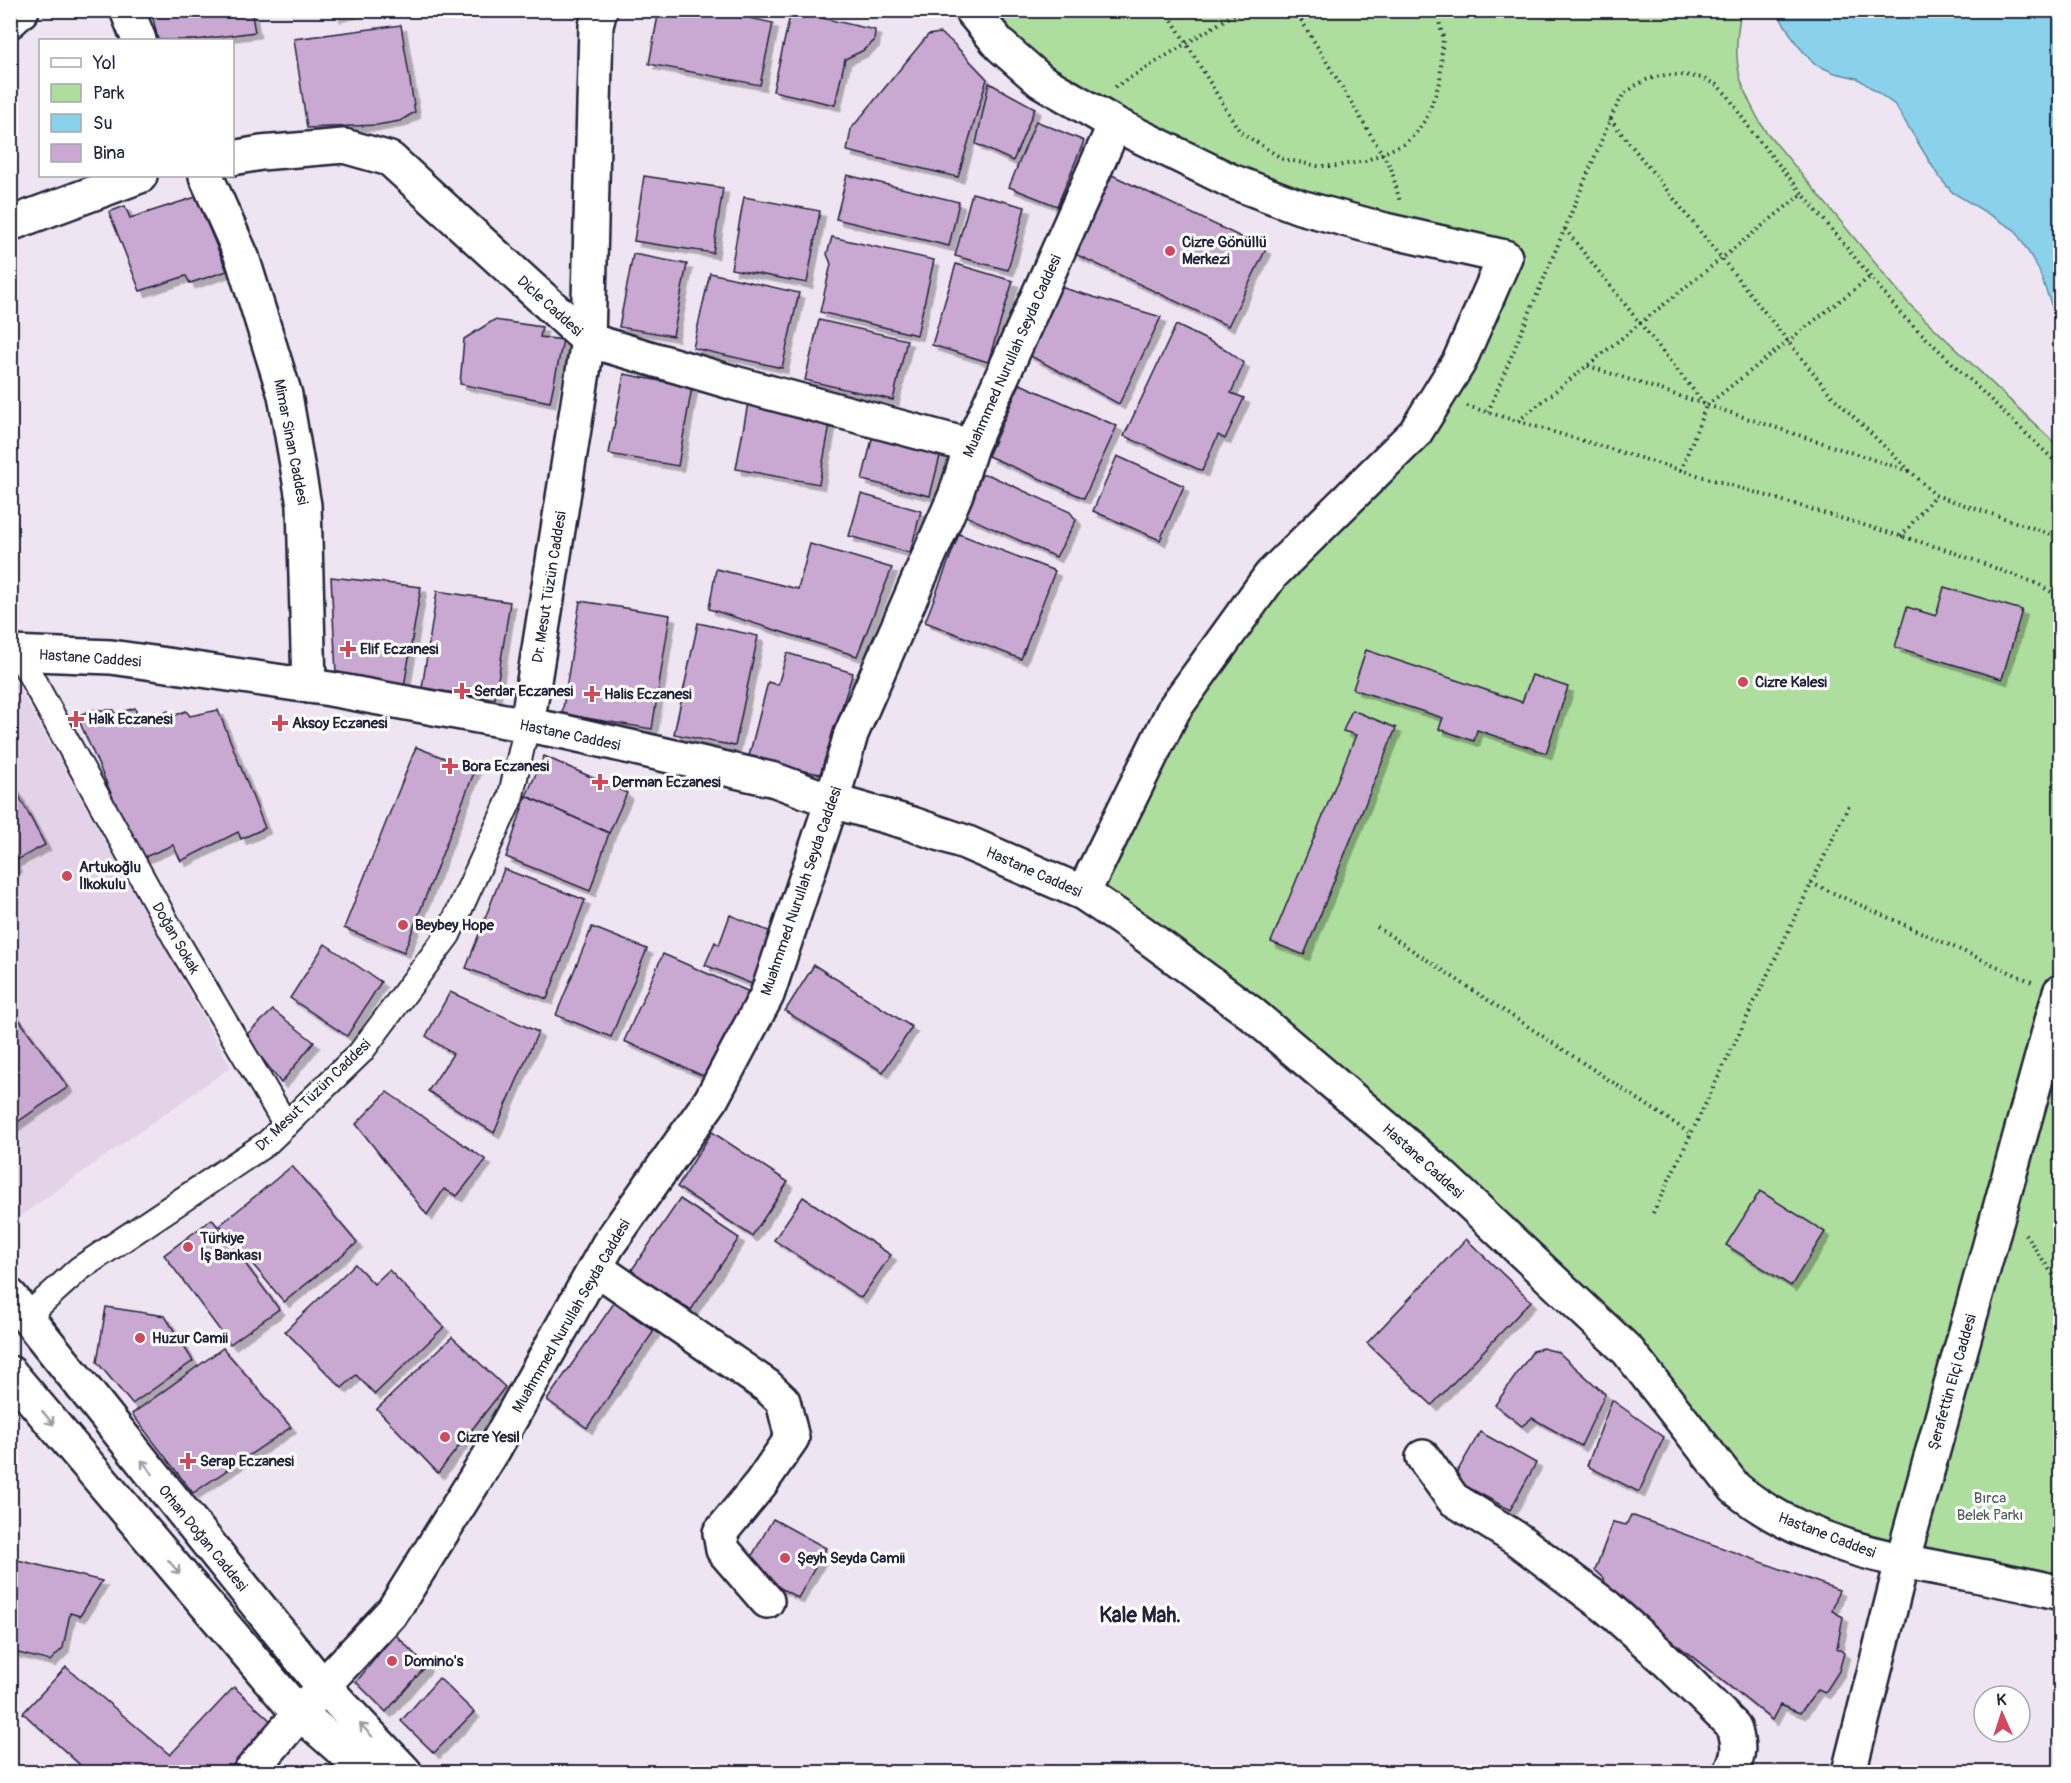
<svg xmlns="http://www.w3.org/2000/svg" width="2071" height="1783" font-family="Pangolin,sans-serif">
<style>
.built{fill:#e4d3e8}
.green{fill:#aede9d;stroke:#68806c;stroke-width:1.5}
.water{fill:#8ad1eb;stroke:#608ba5;stroke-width:1.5}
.building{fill:#c9a8d2;stroke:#22223b;stroke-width:1.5;filter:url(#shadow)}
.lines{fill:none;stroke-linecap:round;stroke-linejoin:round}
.pedestrian-casing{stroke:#22223b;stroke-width:28}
.minor-casing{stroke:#22223b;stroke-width:38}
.tertiary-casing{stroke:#22223b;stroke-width:38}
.path{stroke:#22223b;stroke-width:4;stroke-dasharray:1.5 4.5;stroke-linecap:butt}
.pedestrian{stroke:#fff;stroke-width:24}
.minor{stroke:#fff;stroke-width:33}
.tertiary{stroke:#fff;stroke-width:33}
.oneway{stroke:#9c9ca7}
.poi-dot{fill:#d1495b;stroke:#fff;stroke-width:2}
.labels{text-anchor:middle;stroke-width:6;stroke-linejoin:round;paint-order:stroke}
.poi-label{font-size:15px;font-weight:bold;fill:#22223b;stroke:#fff;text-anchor:start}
.street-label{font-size:15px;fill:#22223b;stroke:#fff}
.park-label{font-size:15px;fill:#4c5a58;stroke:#fff}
.district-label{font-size:21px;font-weight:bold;fill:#22223b;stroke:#fff}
</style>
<defs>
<filter id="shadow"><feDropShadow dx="5.5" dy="5.5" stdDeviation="0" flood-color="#0004"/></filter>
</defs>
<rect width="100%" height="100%" fill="#efe5f2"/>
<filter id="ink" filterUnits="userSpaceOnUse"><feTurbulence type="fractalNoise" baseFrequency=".0167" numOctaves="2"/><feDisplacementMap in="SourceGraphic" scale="12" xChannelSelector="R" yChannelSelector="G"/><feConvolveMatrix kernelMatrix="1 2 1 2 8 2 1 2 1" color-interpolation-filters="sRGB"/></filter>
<g filter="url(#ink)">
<!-- built -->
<polygon class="built" points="16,682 231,1067 19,1217 11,1217 10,684"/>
<!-- green -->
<path class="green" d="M1600 10 1615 13 1616 10 1741 11C1731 62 1738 85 1764 129L1909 304 2060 448V1593L1768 1512 1628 1351 1083 893 1174 709 1415 433 1505 257 1385 230 1115 124 971 11Z"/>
<!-- water -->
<polygon class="water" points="1776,11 2060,11 2060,329 2038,268 2015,230 1952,192 1939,177 1895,105 1857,78 1835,73 1814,64 1796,43"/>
<!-- building -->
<g class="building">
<polygon points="151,10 251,10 255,32 196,40 158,40"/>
<polygon points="333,10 362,10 335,16"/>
<polygon points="659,10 711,10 773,23 760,85 649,64"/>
<polygon points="791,11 875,30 874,41 862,51 845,59 835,105 773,91"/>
<polygon points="401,25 415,112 400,121 377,125 307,128 294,39"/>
<polygon points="940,33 951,41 987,79 958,177 847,151 851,129 928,35"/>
<polygon points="989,83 1035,108 1013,161 976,144"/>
<polygon points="1036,121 1084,141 1057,206 1009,187"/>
<polygon points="1110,174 1266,249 1228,326 1073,253"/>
<polygon points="847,175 959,202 949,246 836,219"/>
<polygon points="644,176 723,188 713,253 634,241"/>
<polygon points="972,193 1025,207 1008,270 955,256"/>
<polygon points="196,197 227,271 190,283 186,276 140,291 109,212 125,206 130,218"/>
<polygon points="744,197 820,211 807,283 731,269"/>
<polygon points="832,237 934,260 917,335 820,312 831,264 827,254"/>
<polygon points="633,254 687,264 673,336 619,327"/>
<polygon points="956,264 1013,281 988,362 932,345"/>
<polygon points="710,273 799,293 782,368 693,348"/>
<polygon points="1060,287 1161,317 1119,404 1027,354"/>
<polygon points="494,320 542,327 540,337 563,340 550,402 460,384 464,339"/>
<polygon points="819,320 907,340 893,400 805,380"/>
<polygon points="1176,325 1225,349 1244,363 1231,393 1244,398 1225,439 1218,435 1202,471 1124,436"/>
<polygon points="624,374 692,387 678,466 609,454"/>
<polygon points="1020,384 1117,426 1084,498 988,456"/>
<polygon points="748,403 831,419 819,484 736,469"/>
<polygon points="873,435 941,452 930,496 862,480"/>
<polygon points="1117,456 1184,486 1160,540 1093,511"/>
<polygon points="982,475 989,475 1070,512 1076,520 1056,557 963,515"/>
<polygon points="861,494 921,511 910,553 849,536"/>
<polygon points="959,534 1055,571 1021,659 925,622"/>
<polygon points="810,544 892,568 857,656 709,609 716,569 798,589"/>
<polygon points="331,577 421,587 404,687 336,673"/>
<polygon points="1944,587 2022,610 2002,679 1895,647 1907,607 1936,616"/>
<polygon points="437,591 510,602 495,699 422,688"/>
<polygon points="580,601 670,615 652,729 562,714"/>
<polygon points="698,623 758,636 735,746 674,734"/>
<polygon points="1366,650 1522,702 1532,675 1568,687 1546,753 1477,730 1474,741 1439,729 1443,718 1353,689"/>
<polygon points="787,653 853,673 820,774 748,760 768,682 778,685"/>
<polygon points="135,708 137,715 154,711 155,717 168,711 171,717 186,711 190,716 218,710 265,828 241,839 238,832 181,861 173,845 140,859 77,716 93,710 114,710 114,714"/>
<polygon points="1352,710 1396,728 1304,955 1271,942 1356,735 1343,731"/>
<polygon points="416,747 475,770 404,952 344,928"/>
<polygon points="544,756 627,793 609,833 526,796"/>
<polygon points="10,779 45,845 13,862 16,867 10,869"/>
<polygon points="526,796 609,833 590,891 506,857"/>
<polygon points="504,869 585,900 547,999 466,968"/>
<polygon points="730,915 778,935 757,986 705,965 715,942 719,945"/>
<polygon points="592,927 647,949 611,1037 556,1015"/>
<polygon points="325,944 381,982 347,1036 290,998"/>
<polygon points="663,954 754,994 715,1081 624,1041"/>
<polygon points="814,965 912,1027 883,1072 785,1011"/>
<polygon points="450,992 538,1032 494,1133 428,1091 453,1054 426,1036"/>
<polygon points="10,1007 68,1087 10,1127"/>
<polygon points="273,1010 314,1042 281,1083 245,1036"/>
<polygon points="387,1092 486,1160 457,1196 444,1189 427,1215 356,1124"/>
<polygon points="712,1132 788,1182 752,1236 677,1187"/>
<polygon points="292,1166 357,1243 284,1302 220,1225"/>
<polygon points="1760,1191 1825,1232 1791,1286 1726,1245"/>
<polygon points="803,1197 891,1255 861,1298 774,1240"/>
<polygon points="680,1199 739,1238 691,1310 631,1271"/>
<polygon points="212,1219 279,1309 230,1344 164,1255"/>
<polygon points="1466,1239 1531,1301 1432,1405 1367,1343"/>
<polygon points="355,1264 374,1284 389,1270 444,1327 375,1394 356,1375 342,1388 285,1331"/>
<polygon points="614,1303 654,1331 587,1428 547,1400"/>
<polygon points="106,1307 165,1316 193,1361 132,1404 97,1362"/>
<polygon points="452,1337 505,1387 438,1473 377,1409"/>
<polygon points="223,1348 291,1427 193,1493 132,1414"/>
<polygon points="1542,1348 1558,1352 1605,1394 1581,1446 1532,1418 1522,1426 1495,1405 1533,1351"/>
<polygon points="1612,1400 1664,1437 1639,1492 1587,1466"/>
<polygon points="1480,1432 1536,1463 1510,1510 1453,1479"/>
<polygon points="1631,1515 1839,1590 1832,1611 1843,1617 1837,1648 1844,1653 1839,1671 1825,1693 1818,1690 1800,1713 1780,1705 1772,1720 1606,1588 1604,1578 1595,1570 1613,1522 1626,1525"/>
<polygon points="773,1519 826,1548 798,1598 745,1568"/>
<polygon points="10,1558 102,1581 80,1616 70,1613 63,1648 50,1661 10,1651"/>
<polygon points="395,1634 426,1666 386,1712 356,1682"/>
<polygon points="66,1667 170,1755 234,1687 273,1723 233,1772 88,1772 23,1713"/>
<polygon points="439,1678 474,1712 434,1753 401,1721"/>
</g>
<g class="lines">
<defs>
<g id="pedestrian">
<polyline points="18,653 177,941 286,1125"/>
<polyline points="26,1317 79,1269 267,1143 361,1052 448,935 510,799 527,725"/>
</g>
<g id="minor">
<polyline points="971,10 1001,46 1041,81 1115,124 1231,181 1300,207 1385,230 1505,257 1459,362 1415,433 1271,575 1174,709 1083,893"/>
<polyline points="10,21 22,10"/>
<polyline points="596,1268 767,1386 783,1401 792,1438 761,1483 720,1533 723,1550 767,1601"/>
<path d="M1423 1457 1453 1499 1517 1539 1607 1607 1662 1656 1734 1727C1740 1747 1739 1754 1731 1772"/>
</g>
<g id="tertiary">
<polyline points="127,10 139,40"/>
<polyline points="232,158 261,153 344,146 390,159 588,340 734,383 971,446"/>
<polyline points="206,176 242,257 285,395 304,505 309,686"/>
<polyline points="10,224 140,176"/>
<path d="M10 653 111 657 181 667 330 689 565 732 775 780 832 801 909 823 965 842 1083 893 1141 932 1251 1013 1431 1166 1628 1351 1735 1488C1825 1563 1953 1565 2060 1593"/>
<polyline points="527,725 588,340 596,26 600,10"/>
<polyline points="10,1296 316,1678 405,1772"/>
<polyline points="10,1373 293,1707 367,1772"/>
<polyline points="250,1772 323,1686 393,1611 494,1449 608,1245 711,1100 767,995 832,801 851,734 956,494 971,446 1115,124"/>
<polyline points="1849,1772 1902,1562 2060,992"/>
</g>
</defs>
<!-- pedestrian casing -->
<use href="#pedestrian" class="pedestrian-casing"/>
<!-- minor casing -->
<use href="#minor" class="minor-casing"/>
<!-- tertiary casing -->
<use href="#tertiary" class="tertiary-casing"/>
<!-- path -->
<g class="path">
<polyline points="1166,10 1240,132 1283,159 1318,166 1336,166 1365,161 1404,144 1416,133 1426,119 1440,82 1443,37 1436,10"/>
<polyline points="1295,10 1391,168 1400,202"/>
<polyline points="1115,87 1241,10"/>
<polyline points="1610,119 1831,395 1935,495 2060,537"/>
<polyline points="1565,229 1706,406 1681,470"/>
<polyline points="1588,366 1911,472"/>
<polyline points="1707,405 1870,277"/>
<polyline points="1467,406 1947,550 2038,584 2060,597"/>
<polyline points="1488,412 1613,113 1623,95 1635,86 1648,79 1665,75 1684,75 1702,78 1717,85 1728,96 1752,132 1901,314 2060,466"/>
<polyline points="1518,421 1802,194"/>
<polyline points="1901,537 1935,495"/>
<polyline points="1811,883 2032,982"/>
<polyline points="1377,927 1691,1134"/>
<polyline points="1653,1213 1850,803"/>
<polyline points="2025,1234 2060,1285"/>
</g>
<!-- pedestrian -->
<use href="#pedestrian" class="pedestrian"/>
<!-- minor -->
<use href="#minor" class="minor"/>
<!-- tertiary -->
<use href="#tertiary" class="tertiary"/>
</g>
<!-- one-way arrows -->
<defs><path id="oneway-shaft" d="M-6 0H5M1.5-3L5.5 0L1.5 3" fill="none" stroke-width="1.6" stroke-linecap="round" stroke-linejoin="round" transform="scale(1.5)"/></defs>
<g class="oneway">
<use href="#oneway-shaft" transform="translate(48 1418) rotate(50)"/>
<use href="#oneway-shaft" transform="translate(147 1467) rotate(-129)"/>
<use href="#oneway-shaft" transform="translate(174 1567) rotate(50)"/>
<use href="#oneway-shaft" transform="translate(366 1730) rotate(-134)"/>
</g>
</g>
<!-- markers -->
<g class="poi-dot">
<circle cx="1170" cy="251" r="6"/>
<path d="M345 640h6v6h6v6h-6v6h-6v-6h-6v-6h6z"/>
<circle cx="1743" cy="682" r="6"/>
<path d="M459 682h6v6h6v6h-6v6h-6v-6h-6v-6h6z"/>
<path d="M589 685h6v6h6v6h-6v6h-6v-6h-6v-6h6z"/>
<path d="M73 710h6v6h6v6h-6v6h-6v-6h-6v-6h6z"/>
<path d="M277 714h6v6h6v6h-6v6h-6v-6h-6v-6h6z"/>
<path d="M447 757h6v6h6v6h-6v6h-6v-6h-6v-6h6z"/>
<path d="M597 773h6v6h6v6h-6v6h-6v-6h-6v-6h6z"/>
<circle cx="67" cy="876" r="6"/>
<circle cx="403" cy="925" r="6"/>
<circle cx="188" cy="1247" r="6"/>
<circle cx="140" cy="1338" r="6"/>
<circle cx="445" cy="1437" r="6"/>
<path d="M185 1452h6v6h6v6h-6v6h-6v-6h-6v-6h6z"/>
<circle cx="785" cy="1558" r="6"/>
<circle cx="392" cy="1661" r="6"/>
</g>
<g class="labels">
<!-- poi labels -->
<g class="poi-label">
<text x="1182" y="247">Cizre Gönüllü<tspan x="1182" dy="17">Merkezi</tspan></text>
<text x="360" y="654">Elif Eczanesi</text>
<text x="1755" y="687">Cizre Kalesi</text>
<text x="474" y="696">Serdar Eczanesi</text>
<text x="604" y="699">Halis Eczanesi</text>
<text x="88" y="724">Halk Eczanesi</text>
<text x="292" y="728">Aksoy Eczanesi</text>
<text x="462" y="771">Bora Eczanesi</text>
<text x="612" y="787">Derman Eczanesi</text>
<text x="79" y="872">Artukoğlu<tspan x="79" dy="17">İlkokulu</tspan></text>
<text x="415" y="930">Beybey Hope</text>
<text x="200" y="1243">Türkiye<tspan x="200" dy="17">İş Bankası</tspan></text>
<text x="152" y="1343">Huzur Camii</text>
<text x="457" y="1442">Cizre Yesil</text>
<text x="200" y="1466">Serap Eczanesi</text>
<text x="797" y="1563">Şeyh Seyda Camii</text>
<text x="404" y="1666">Domino's</text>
</g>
<!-- street labels -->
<g class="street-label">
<text transform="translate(550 306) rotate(42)" y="5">Dicle Caddesi</text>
<text transform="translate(1012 356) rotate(-66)" y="5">Muahmmed Nurullah Seyda Caddesi</text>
<text transform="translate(291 442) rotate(79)" y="5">Mimar Sinan Caddesi</text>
<text transform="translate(549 587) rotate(-81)" y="5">Dr. Mesut Tüzün Caddesi</text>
<text transform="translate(90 658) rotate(4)" y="5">Hastane Caddesi</text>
<text transform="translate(570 735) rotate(12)" y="5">Hastane Caddesi</text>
<text transform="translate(1034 872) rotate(24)" y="5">Hastane Caddesi</text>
<text transform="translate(801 891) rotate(-71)" y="5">Muahmmed Nurullah Seyda Caddesi</text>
<text transform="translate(176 938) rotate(60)" y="5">Doğan Sokak</text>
<text transform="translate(313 1095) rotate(-44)" y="5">Dr. Mesut Tüzün Caddesi</text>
<text transform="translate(1423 1161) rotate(42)" y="5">Hastane Caddesi</text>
<text transform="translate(571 1316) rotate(-60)" y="5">Muahmmed Nurullah Seyda Caddesi</text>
<text transform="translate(1952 1382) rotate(-74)" y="5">Şerafettin Elçi Caddesi</text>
<text transform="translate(1827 1535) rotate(21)" y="5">Hastane Caddesi</text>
<text transform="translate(203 1538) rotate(51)" y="5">Orhan Doğan Caddesi</text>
</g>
<!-- park labels -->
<g class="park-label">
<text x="1990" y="1503">Bırca<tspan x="1990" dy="17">Belek Parkı</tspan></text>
</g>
<!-- district labels -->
<g class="district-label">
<text x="1140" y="1622">Kale Mah.</text>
</g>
</g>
<!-- margin -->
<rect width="2071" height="1783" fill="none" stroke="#fff" stroke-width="36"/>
<rect x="18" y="18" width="2035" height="1747" fill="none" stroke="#22223b" stroke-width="2" filter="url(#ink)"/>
<!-- legend -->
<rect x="39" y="39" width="195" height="138" fill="#ffffff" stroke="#a7a7b1" stroke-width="1.5"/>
<rect x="51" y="58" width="30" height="9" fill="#ffffff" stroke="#a7a7b1" stroke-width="1.5"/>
<text x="93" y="69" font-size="18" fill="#22223b">Yol</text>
<rect x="51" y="84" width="30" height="18" fill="#aede9d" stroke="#a7a7b1" stroke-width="1.5"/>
<text x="93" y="99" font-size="18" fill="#22223b">Park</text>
<rect x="51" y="114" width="30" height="18" fill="#8ad1eb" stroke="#a7a7b1" stroke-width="1.5"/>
<text x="93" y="129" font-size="18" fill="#22223b">Su</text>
<rect x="51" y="144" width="30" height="18" fill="#c9a8d2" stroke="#a7a7b1" stroke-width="1.5"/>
<text x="93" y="159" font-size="18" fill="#22223b">Bina</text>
<!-- north arrow -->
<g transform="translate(2002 1714) rotate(357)"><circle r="28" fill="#ffffff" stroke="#a7a7b1" stroke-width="1.5"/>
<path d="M0-4.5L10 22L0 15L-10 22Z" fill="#d1495b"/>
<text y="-9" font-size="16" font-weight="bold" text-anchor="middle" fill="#22223b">K</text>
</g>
</svg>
